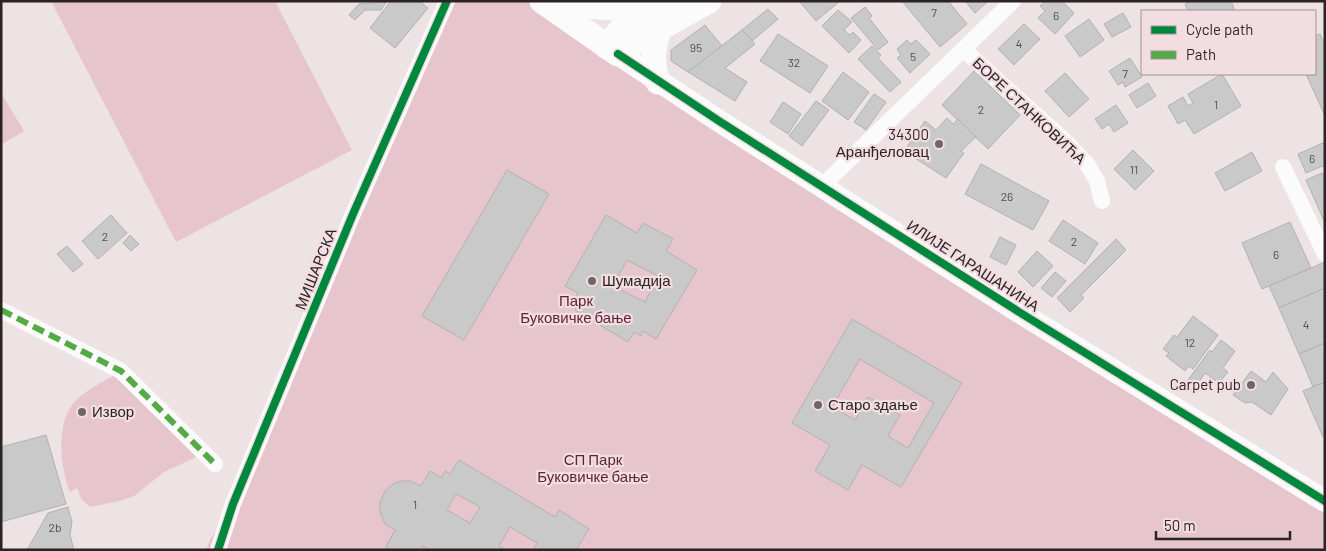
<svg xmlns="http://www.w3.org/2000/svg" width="1326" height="551" font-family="Barlow,sans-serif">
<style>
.green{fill:#e6c6cc}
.building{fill:#c9c9ca;stroke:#b2b1b2;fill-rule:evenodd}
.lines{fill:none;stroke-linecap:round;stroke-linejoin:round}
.street{stroke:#fcfbfb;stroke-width:16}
.secondary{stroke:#fcfbfb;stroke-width:22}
.primary{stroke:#fcfbfb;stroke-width:25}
.quiet{stroke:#54aa44;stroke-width:6;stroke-dasharray:12 6;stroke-linecap:butt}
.cycleway-casing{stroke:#f2dde0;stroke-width:11}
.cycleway{stroke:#00873e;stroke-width:8}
.poi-dot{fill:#6f6668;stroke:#f2dde0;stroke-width:2}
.labels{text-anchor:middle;stroke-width:4.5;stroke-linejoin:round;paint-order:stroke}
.number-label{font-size:12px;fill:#524c4e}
.street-label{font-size:15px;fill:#2b2325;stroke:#f2dde0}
.poi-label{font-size:15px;fill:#2b2325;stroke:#f2dde0;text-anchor:start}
.park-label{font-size:15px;fill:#612435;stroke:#f2dde0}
</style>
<rect width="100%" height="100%" fill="#ede2e4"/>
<!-- green -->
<g class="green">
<polygon points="51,1 275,1 352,150 176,242"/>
<polygon points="447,1 543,1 1325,502 1325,550 206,550 210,540 233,504"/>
<polygon points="1,93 24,131 1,145"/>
<path d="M121 371 205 453 164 472 134 496 119 501 90 507 82 500 77 488 70 492C60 467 55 421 76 400 89 388 107 380 121 371Z"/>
</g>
<!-- building -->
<g class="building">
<polygon points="391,1 419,1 428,8 395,48 370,28"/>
<polygon points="799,1 840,1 816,21"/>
<polygon points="902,1 948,1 967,24 940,47"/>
<polygon points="965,1 988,1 975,13"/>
<polygon points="1045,1 1062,1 1074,13 1055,34 1038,18 1045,11 1040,6"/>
<polygon points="1192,1 1231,1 1235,11 1188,11 1185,4"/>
<polygon points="386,2 381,10 365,10 355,20 349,15 359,4"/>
<polygon points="865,7 872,16 869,18 888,42 878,50 851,18"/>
<polygon points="768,9 778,19 752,41 742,30"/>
<polygon points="838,10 852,22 844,30 850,35 853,32 861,40 849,53 822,26"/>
<polygon points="1123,13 1131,27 1112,37 1104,24"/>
<polygon points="1089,19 1104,40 1080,57 1065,36"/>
<polygon points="1024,24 1040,39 1014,65 998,49"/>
<polygon points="705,25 722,46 688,72 671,61 671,50"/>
<polygon points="742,30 755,44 725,68 747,82 735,101 688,72"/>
<polygon points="778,34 828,66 810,93 760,61"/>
<polygon points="1320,34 1325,46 1325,116 1306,74 1315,74 1315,36"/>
<polygon points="907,40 911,44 916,40 930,54 910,73 897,58 901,55 897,49"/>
<polygon points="872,46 881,55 878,58 901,82 890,92 858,59"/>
<polygon points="1130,58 1142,77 1125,87 1123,82 1118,85 1109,71"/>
<polygon points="974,71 1020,115 988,149 942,105"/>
<polygon points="843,72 869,92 848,120 822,101"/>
<polygon points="1065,73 1089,99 1069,117 1045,91"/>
<polygon points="1222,74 1241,106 1194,134 1185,120 1178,124 1168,106 1183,97 1188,106 1193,103 1188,94"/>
<polygon points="1148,83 1156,96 1137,108 1129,95"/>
<polygon points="874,94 886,102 866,130 854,122"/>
<polygon points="816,101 829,110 802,146 789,136"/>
<polygon points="783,102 801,114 788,134 770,122"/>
<polygon points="1116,105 1128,123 1114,132 1109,124 1102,129 1095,119"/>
<polygon points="947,118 953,124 958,119 976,137 961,151 964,153 946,178 904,151 925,121 936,130"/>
<polygon points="1325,142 1325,165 1306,173 1298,154"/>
<polygon points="1133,150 1154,171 1135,190 1114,169"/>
<polygon points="1252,152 1262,171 1225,191 1215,173"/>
<polygon points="981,164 1049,201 1033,230 965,194"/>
<polygon points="507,170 549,194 464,340 422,316"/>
<polygon points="1322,173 1325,179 1325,223 1306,180"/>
<polygon points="111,215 127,233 98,259 82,241"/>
<path d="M606 215 637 233 643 223 673 239 666 251 697 270 656 339 643 331 641 336 634 332 628 342 575 310 581 301 575 298 578 293 565 286ZM627 260 658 276 645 302 613 286Z"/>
<polygon points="1063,220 1098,243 1085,264 1049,241"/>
<polygon points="1290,222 1311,268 1262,289 1242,243"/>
<polygon points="130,235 139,244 131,251 123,243"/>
<polygon points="1000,237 1016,245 1006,265 990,257"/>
<polygon points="1116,239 1126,250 1081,295 1084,298 1070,312 1057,298"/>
<polygon points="67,246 83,264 73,272 57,254"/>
<polygon points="1037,251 1053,266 1033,287 1018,272"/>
<polygon points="1325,262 1325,288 1279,308 1269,286"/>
<polygon points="1055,272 1066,281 1052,297 1041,288"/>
<polygon points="1325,288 1325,343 1299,354 1279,308"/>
<polygon points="1193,316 1218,335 1193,369 1189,366 1185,371 1166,356 1169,353 1163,349 1174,335 1177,337"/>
<path d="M852 319 962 383 901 487 862 465 848 490 815 471 830 445 792 423ZM860 359 934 403 908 448 888 436 900 415 868 397 855 420 832 407Z"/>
<polygon points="1221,340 1235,351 1223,368 1228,372 1219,383 1205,373 1196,386 1188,380 1210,350 1212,352"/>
<polygon points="1325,343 1325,382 1313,387 1299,354"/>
<polygon points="1251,371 1266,382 1273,372 1288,389 1271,415 1252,402 1245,403 1233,395"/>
<polygon points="1325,382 1325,437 1323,437 1303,391"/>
<polygon points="46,435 66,504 1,522 1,447"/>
<path d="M459 460 555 517 559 510 589 529 576 550H533L537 543 510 527 499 546 506 550H430L423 546 421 550H391L386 547 395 530 385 524 380 512V503L385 491 393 484 401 481H410L421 486 430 471 441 478 445 471 450 474ZM456 494 480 507 470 523 447 510Z"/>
<polygon points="68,507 72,522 70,535 74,550 27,550 48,513"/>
</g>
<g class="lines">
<!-- street -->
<g class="street">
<polyline points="964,50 1065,141 1087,164 1097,181 1102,201"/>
<polyline points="1283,167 1325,254"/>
<polyline points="822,186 1013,1"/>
<polyline points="1,310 121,371 215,464"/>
<polyline points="218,550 233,504 353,214 447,1"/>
</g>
<!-- secondary -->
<polyline class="secondary" points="618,54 719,121 1019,312 1325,501"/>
<!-- primary -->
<g class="primary">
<polyline points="542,1 618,54 635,42 709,1"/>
<path d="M552 1C584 7 616 9 649 8"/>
<path d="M607 47C619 32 632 13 651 7 660 5 670 4 679 1"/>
<path d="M658 82C651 63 653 48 659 29"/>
</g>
<!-- quiet -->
<polyline class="quiet" points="1,310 121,371 215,464"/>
<defs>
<g id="cycleway">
<polyline points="618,54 719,121 1019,312 1325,501"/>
<polyline points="218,550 233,504 353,214 447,1"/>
</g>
</defs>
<!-- cycleway casing -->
<use href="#cycleway" class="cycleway-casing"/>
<!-- cycleway -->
<use href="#cycleway" class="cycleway"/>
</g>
<!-- markers -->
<g class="poi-dot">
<circle cx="939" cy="144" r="5"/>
<circle cx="592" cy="281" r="5"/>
<circle cx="1251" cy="385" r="5"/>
<circle cx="818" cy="405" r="5"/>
<circle cx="82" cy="412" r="5"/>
</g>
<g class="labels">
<!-- number labels -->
<g class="number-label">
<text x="934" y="17">7</text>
<text x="1056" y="20">6</text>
<text x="1019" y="48">4</text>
<text x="696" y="52">95</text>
<text x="913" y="61">5</text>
<text x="794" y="67">32</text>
<text x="1125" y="78">7</text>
<text x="1216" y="109">1</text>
<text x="981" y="114">2</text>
<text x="1312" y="163">6</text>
<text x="1134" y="174">11</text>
<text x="1007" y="201">26</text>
<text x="105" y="241">2</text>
<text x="1074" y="246">2</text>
<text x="1276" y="259">6</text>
<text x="1306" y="329">4</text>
<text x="1190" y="347">12</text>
<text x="415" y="509">1</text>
<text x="55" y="532">2b</text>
</g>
<!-- street labels -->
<g class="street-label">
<text transform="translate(1029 111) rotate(43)" y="5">БОРЕ СТАНКОВИЋА</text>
<text transform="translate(973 266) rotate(33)" y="5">ИЛИЈЕ ГАРАШАНИНА</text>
<text transform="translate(316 269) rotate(-68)" y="5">МИШАРСКА</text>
</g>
<!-- poi labels -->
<g class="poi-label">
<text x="929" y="140" text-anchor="end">34300<tspan x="929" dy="17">Аранђеловац</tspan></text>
<text x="602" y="286">Шумадија</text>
<text x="1241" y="390" text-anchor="end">Carpet pub</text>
<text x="828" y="410">Старо здање</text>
<text x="92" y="417">Извор</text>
</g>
<!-- park labels -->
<g class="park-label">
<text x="576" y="306">Парк<tspan x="576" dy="17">Буковичке бање</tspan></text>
<text x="593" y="465">СП Парк<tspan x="593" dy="17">Буковичке бање</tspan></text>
</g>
</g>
<!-- border -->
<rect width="1326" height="551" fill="none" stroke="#2b2325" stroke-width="5"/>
<!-- legend -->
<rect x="1141" y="10" width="175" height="65" fill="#f2dde0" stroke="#a29395"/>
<rect x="1151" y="26" width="25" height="8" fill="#00873e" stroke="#a29395"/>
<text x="1186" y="35" font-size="15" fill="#2b2325">Cycle path</text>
<rect x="1151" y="51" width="25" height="8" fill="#54aa44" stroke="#a29395"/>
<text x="1186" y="60" font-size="15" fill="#2b2325">Path</text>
<!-- scale -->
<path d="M1156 531v8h134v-8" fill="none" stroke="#2b2325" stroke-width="2.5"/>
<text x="1164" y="531" font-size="15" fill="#2b2325" stroke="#f2dde0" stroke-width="4" paint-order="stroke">50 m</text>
</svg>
